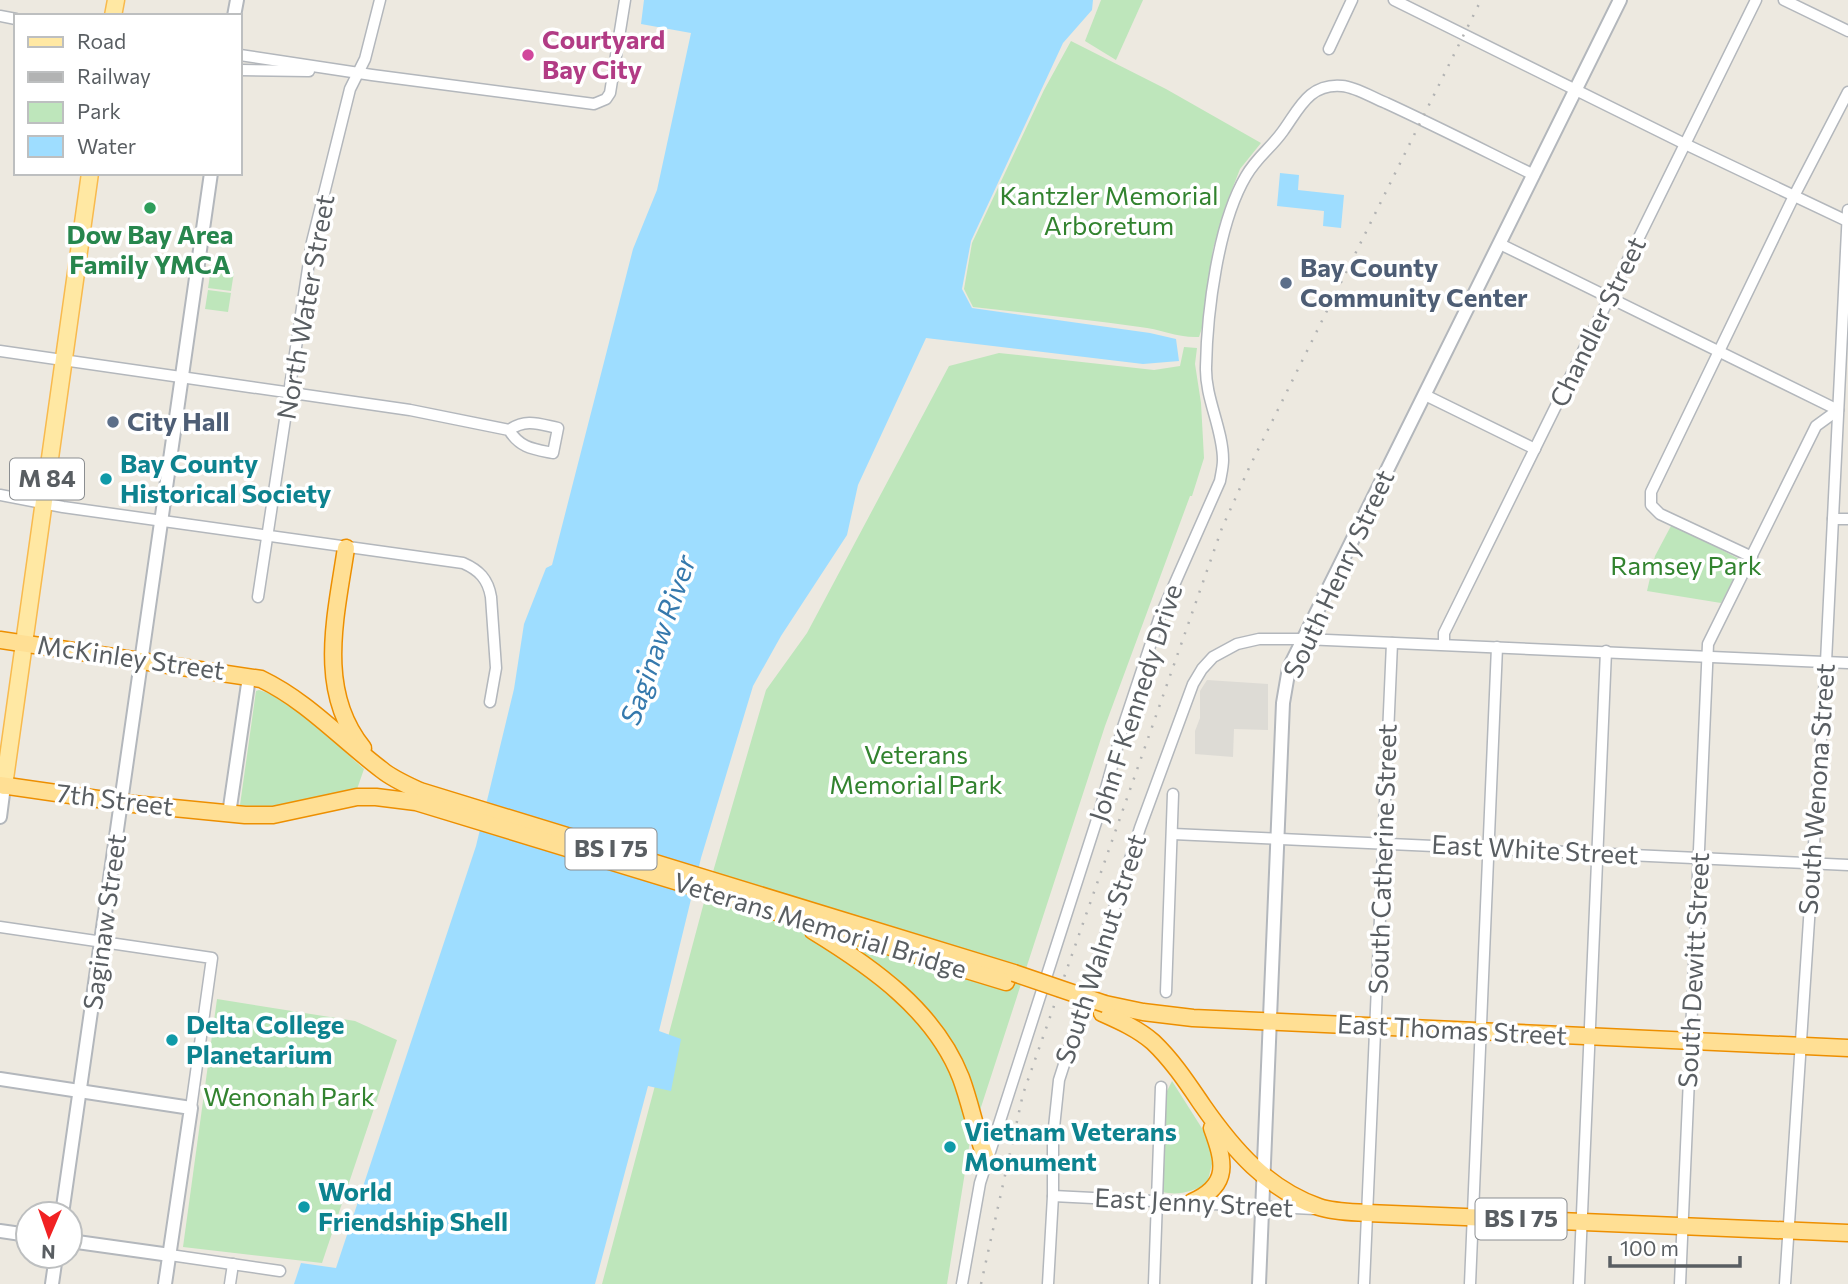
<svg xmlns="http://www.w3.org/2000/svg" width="1848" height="1284" font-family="Commissioner,sans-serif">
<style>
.industrial{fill:#dddbd5}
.green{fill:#bee6bb}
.water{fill:#9eddff}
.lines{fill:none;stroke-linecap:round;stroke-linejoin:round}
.minor-casing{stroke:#b3b7bc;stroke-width:13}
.tertiary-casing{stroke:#b3b7bc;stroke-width:16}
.primary-casing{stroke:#f8ba4e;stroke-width:19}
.trunk-casing{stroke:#ed8f00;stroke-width:19}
.minor{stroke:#fff;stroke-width:10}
.tertiary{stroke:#fff;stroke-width:12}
.primary{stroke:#ffe8a3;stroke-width:16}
.trunk{stroke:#ffdf94;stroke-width:16}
.rail{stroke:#b2b3b3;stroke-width:2.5;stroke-dasharray:2 9;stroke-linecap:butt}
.trunk-bridge-casing{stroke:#ed8f00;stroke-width:19;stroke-linecap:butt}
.trunk-bridge{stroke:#ffdf94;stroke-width:16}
.hotel-dot{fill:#d1479c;stroke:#fff;stroke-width:2.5}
.leisure-dot{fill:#2e9e5b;stroke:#fff;stroke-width:2.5}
.service-dot{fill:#5c6f8a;stroke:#fff;stroke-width:2.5}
.culture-dot{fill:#0f9aa8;stroke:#fff;stroke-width:2.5}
.labels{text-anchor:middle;stroke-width:7;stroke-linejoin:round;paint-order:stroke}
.shield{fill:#fff;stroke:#8b8e91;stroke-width:2}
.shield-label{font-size:24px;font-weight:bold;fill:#595e62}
.hotel-label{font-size:26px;font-weight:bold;fill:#b23c85;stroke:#fff;text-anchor:start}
.park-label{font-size:26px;fill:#32832f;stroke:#fff}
.leisure-label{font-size:26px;font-weight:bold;fill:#27864d;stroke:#fff}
.service-label{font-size:26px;font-weight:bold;fill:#4e5e75;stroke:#fff;text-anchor:start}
.street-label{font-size:26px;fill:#595e62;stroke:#fff}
.culture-label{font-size:26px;font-weight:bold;fill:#0d838f;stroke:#fff;text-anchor:start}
.water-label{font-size:28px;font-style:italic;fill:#3579ad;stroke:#fff}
</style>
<rect width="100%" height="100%" fill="#ede9e0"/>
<!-- industrial -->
<polygon class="industrial" points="1207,680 1268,684 1268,730 1234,729 1233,757 1195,754 1195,731 1200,718 1200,691"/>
<!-- green -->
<g class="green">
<polygon points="1101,0 1143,0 1116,60 1085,41"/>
<path d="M1071 41 1166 89 1261 143 1240 169 1224 210 1213 249 1202 328 1199 337C1178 338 1160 329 1140 327 1084 319 1029 313 973 307L964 289 972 243 1044 90Z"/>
<polygon points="211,269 234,272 231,291 208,288"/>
<polygon points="208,290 231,293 228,312 205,309"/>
<polygon points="1184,347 1197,348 1195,364 1201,403 1204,458 1192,496 1190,496 1105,726 970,1141 947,1284 602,1284 703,906 766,690 807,633 949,366 999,353 1154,370 1180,366"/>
<polygon points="1672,524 1739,559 1741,565 1721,603 1647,591 1655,556"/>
<path d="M259 690C298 701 334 743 364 769L356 792 244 813 240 805 256 691Z"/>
<polygon points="217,999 355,1021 397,1040 322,1263 183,1247"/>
<path d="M1172 1081 1210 1141 1212 1164 1207 1184C1193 1191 1179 1196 1163 1192L1162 1188 1166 1093Z"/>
</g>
<!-- water -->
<g class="water">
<polygon points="644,0 1093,0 1092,10 1063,43 971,241 962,289 972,308 1150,333 1176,339 1179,361 1143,364 926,338 858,485 847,535 781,636 753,686 701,858 659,1031 681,1039 671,1091 648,1086 595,1284 294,1284 301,1263 336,1268 476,846 514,689 524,624 546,568 552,565 633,249 657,190 691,33 641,24"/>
<polygon points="1280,173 1299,175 1298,190 1344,195 1341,228 1323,226 1324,211 1277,206"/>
</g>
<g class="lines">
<defs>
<g id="minor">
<polyline points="1394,0 1685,144 1847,221"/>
<polyline points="1784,0 1848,31"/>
<polyline points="0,16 16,19"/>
<polyline points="1329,49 1352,0"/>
<polyline points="240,55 372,75 594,104 606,99 610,93 625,0"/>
<polyline points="240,70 309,71"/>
<polyline points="1500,244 1838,410"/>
<path d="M0 351 410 410 509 430C520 448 533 449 553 453L558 428C539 424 526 418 509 430"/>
<polyline points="1425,395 1535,449"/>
<path d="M0 495 63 507 463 563C479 570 488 579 491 597L496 668 490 702"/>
<polyline points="1833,519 1848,519"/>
<polyline points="1752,557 1660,514 1651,505 1651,492 1794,196 1848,92"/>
<polyline points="258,597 312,242 350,89 365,59 380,0"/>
<polyline points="1444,644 1444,633 1756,0"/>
<polyline points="1173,834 1848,865"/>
<polyline points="0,927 212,958 191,1108"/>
<polyline points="1166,992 1173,794"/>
<polyline points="1053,1196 1314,1209"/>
<polyline points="170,1255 280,1271"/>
<polyline points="230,1284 233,1264"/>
<path d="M962 1284 980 1183 1100 810 1122 730 1159 619 1220 481C1221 475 1223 467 1223 460 1223 429 1205 398 1206 367 1207 312 1218 223 1246 176 1257 157 1271 148 1283 131 1299 109 1309 83 1342 86 1356 87 1373 98 1386 103 1436 126 1485 151 1534 175"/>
<polyline points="1048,1284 1053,1196 1053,1137 1059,1080 1140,828 1193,684 1202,669 1213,657 1237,644 1259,639 1304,639 1848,663"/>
<polyline points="1154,1284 1161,1087"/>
<polyline points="1364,1284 1392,643"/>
<polyline points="1470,1284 1497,647"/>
<polyline points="1579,1284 1606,651"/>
<polyline points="1680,1284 1708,644 1816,426 1838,410"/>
<polyline points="1785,1284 1826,662 1848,210"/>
</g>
<g id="tertiary">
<polyline points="234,16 237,0"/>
<polyline points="229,814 249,677"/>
<polyline points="0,817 4,786"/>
<polyline points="0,1079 191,1108 165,1284"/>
<polyline points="62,1214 211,173"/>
<polyline points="0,1231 28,1235"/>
<polyline points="70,1241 170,1255"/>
<polyline points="52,1284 56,1256"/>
<polyline points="1259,1284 1283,703 1289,668 1620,0"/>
</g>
<g id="primary">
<polyline points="113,16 116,0"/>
<polyline points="4,786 90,173"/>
</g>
<g id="trunk">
<path d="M346 548C336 616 316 690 363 748"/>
<path d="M0 640 261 679C307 701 341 739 382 770 393 779 407 785 420 791L1014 973"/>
<polyline points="0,785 133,804 245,815 273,815 357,797 376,797 416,802 1006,982"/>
<path d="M813 931C872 967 935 1011 961 1078 971 1105 976 1134 987 1161"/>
<polyline points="1105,1004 1143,1012 1193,1018 1848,1048"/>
<path d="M1102 1013C1120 1021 1138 1029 1153 1042 1173 1061 1188 1084 1203 1106 1233 1149 1267 1189 1319 1207 1334 1212 1351 1212 1367 1213L1848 1233"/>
<path d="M1192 1202C1231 1185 1224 1161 1212 1128"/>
</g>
</defs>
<!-- minor casing -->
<use href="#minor" class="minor-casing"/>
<!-- tertiary casing -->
<use href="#tertiary" class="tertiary-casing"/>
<!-- primary casing -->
<use href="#primary" class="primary-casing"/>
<!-- trunk casing -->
<use href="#trunk" class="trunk-casing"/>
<!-- minor -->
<use href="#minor" class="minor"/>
<!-- tertiary -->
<use href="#tertiary" class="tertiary"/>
<!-- primary -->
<use href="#primary" class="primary"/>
<!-- trunk -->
<use href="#trunk" class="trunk"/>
<!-- rail -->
<polyline class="rail" points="981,1284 1023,1094 1222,528 1249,468 1481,0"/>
<defs>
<polyline id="trunk-bridge" points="1014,973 1105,1004"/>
</defs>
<!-- trunk-bridge casing -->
<use href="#trunk-bridge" class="trunk-bridge-casing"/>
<!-- trunk-bridge -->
<use href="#trunk-bridge" class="trunk-bridge"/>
</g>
<!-- markers -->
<circle class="hotel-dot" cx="528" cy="55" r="7"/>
<circle class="leisure-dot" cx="150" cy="208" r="7"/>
<g class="service-dot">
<circle cx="1286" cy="283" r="7"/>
<circle cx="113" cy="422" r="7"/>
</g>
<g class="culture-dot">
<circle cx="106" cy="479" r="7"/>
<circle cx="172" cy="1040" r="7"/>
<circle cx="950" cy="1147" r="7"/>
<circle cx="304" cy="1207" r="7"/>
</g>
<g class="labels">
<!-- shield labels -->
<g class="shield">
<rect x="10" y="458.5" width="74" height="41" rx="5"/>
<rect x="565.5" y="828.5" width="91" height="41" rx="5"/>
<rect x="1475.5" y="1198.5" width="91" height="41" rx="5"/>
</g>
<g class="shield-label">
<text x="47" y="487">M 84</text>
<text x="611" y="857">BS I 75</text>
<text x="1521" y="1227">BS I 75</text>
</g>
<!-- hotel labels -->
<g class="hotel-label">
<text x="542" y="49">Courtyard<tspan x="542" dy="30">Bay City</tspan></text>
</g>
<!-- park labels -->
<g class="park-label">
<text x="1109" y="205">Kantzler Memorial<tspan x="1109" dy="30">Arboretum</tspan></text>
<text x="1686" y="575">Ramsey Park</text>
<text x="916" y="764">Veterans<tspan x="916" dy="30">Memorial Park</tspan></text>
<text x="289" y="1106">Wenonah Park</text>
</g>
<!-- leisure labels -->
<g class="leisure-label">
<text x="150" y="244">Dow Bay Area<tspan x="150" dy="30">Family YMCA</tspan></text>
</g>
<!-- service labels -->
<g class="service-label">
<text x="1300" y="277">Bay County<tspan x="1300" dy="30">Community Center</tspan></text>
<text x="127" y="431">City Hall</text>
</g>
<!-- street labels -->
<g class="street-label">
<text transform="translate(306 307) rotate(-80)" y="9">North Water Street</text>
<text transform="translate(1598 322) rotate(-64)" y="9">Chandler Street</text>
<text transform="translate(1339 574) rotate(-65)" y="9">South Henry Street</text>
<text transform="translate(131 658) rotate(8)" y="9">McKinley Street</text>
<text transform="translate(1136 703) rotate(-72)" y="9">John F Kennedy Drive</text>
<text transform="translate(1817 789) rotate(-86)" y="9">South Wenona Street</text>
<text transform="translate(115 800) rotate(7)" y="9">7th Street</text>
<text transform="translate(1535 850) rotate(3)" y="9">East White Street</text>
<text transform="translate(1383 859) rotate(-88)" y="9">South Catherine Street</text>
<text transform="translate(105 922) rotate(-82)" y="9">Saginaw Street</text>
<text transform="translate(820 926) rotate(17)" y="9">Veterans Memorial Bridge</text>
<text transform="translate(1101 949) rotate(-72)" y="9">South Walnut Street</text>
<text transform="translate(1694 970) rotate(-87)" y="9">South Dewitt Street</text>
<text transform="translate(1452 1030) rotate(3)" y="9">East Thomas Street</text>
<text transform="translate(1194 1203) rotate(3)" y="9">East Jenny Street</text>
</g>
<!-- culture labels -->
<g class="culture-label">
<text x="120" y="473">Bay County<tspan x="120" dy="30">Historical Society</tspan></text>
<text x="186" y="1034">Delta College<tspan x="186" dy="30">Planetarium</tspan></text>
<text x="964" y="1141">Vietnam Veterans<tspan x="964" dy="30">Monument</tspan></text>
<text x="318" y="1201">World<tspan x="318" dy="30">Friendship Shell</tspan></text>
</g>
<!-- water labels -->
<g class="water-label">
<text transform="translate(658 640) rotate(-71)" y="10">Saginaw River</text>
</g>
</g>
<!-- legend -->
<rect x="14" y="14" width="228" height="161" fill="#ffffff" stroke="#bdbfc0" stroke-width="2"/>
<rect x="28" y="37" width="35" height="10" fill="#ffe8a3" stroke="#bdbfc0" stroke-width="2"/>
<text x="77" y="49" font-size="21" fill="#595e62">Road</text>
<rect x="28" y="72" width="35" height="10" fill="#b2b3b3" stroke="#bdbfc0" stroke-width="2"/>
<text x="77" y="84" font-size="21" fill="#595e62">Railway</text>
<rect x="28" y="102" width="35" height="21" fill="#bee6bb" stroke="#bdbfc0" stroke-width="2"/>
<text x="77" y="119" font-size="21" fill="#595e62">Park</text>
<rect x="28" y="136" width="35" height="21" fill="#9eddff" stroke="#bdbfc0" stroke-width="2"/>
<text x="77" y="154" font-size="21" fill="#595e62">Water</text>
<!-- north arrow -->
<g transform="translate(49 1235) rotate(182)"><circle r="33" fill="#ffffff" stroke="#bdbfc0" stroke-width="2"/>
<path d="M0-5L12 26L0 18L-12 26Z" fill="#f12223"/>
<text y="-10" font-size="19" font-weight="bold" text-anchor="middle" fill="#595e62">N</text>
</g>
<!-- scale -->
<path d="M1610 1256v10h130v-10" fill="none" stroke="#595e62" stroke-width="3.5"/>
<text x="1620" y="1256" font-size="21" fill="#595e62" stroke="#ffffff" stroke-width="5" paint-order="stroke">100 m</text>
</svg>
